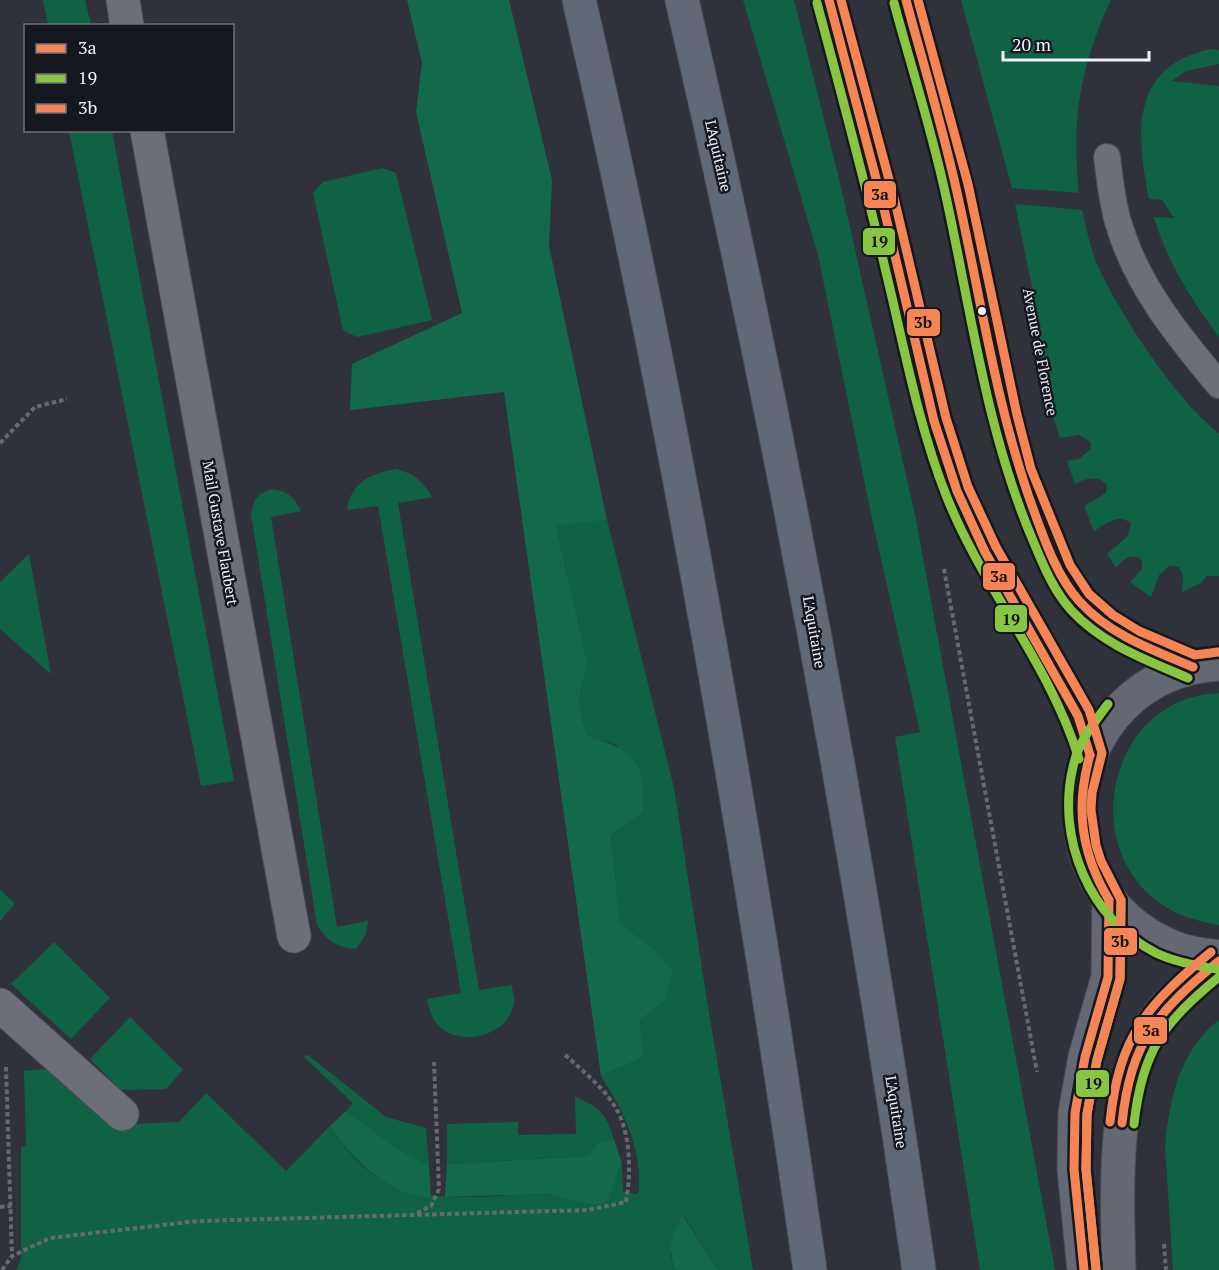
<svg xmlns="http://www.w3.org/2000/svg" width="1219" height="1270" font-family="'PT Serif',serif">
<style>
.green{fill:#106245}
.forest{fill:#13694b}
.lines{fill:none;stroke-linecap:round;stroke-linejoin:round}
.lane-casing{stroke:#4d4e57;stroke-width:28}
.street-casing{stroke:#4d4e57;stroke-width:35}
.primary-casing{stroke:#4d4e57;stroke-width:35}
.highway-casing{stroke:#4d4e57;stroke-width:35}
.path{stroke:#676971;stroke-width:4;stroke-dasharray:4.5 3;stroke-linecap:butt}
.lane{stroke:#6c6f77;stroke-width:26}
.street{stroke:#6c6f77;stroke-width:33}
.primary{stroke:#636874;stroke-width:33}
.highway{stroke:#616977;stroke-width:33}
.bus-1-casing{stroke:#161820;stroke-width:14}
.bus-2-casing{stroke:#161820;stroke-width:14}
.bus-3-casing{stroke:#161820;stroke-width:14}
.bus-1{stroke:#f68556;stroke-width:9}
.bus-2{stroke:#88c540;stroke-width:9}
.bus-3{stroke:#f68556;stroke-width:9}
.bus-dot{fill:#eff2fd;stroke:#161820;stroke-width:2}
.labels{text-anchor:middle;stroke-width:5;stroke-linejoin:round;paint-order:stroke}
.street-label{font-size:15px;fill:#eff2fd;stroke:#161820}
.line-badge{stroke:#161820;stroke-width:2}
.pale-badge-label{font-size:16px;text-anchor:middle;font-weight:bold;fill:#111}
</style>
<rect width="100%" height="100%" fill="#30323b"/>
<!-- green -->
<g class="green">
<polygon points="43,0 85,0 91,25 48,25"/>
<polygon points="743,0 794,0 840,183 916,520 1055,1270 980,1270 895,737 920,732 874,528 818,255"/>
<path d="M961 0H1111C1080 65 1071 122 1079 193L1012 188Z"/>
<path d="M1212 49 1219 50V64L1186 71 1172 81 1219 86V337C1192 300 1167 262 1154 217L1174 218 1162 200 1149 199C1136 133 1130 65 1212 49Z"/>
<polygon points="69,131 112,131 234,781 201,786"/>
<polygon points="382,168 396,173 432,320 357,337 343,330 313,193 323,182"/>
<path d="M1015 204 1082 210C1086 226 1089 243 1095 259 1115 308 1177 402 1219 433V576H1207L1201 583 1182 592 1183 574 1179 567 1169 566 1159 575 1151 597 1130 582 1142 569V560C1132 552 1123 559 1116 568L1107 554 1128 536 1131 523C1118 513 1105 524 1094 531L1084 506 1106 493 1107 485C1099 475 1085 478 1075 484L1067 461 1079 459 1090 450 1091 442 1079 435 1060 438 1051 410 1033 292Z"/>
<path d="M395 469C414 473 423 481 432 497L398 503 479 990 512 985C512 991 515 999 514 1004 508 1035 464 1047 441 1028 432 1020 429 1010 427 999L461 993 378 506 347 510C351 482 369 475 395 469Z"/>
<path d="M272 489C288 492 294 496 301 511L271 517 337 927 368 921 366 934 356 949C336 947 327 941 317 925L251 514C254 499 257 494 272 489Z"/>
<path d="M607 520 674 788 708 1007 753 1270H718L684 1216 670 1255 677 1270H16L21 1260V1147L26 1146 24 1071 55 1068 112 1125 179 1122 206 1093 286 1171 330 1126C384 1213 450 1197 538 1194 553 1194 565 1198 579 1200 588 1202 601 1198 610 1196L612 1184 622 1164 623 1192 638 1194C644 1151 623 1110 601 1076L644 1057 640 1020 664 1001 650 946 620 925 611 835 643 813 617 745 588 736C576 707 578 693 588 664L556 524Z"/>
<polygon points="29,554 51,674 0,629 0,582"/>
<path d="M1219 693V925H1218C1199 921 1182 917 1166 907 1074 850 1109 697 1219 693Z"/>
<polygon points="0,890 15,904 0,921"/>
<polygon points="54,942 110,998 71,1039 11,984"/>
<polygon points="130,1017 183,1070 166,1089 121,1090 90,1059"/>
<path d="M1219 1020V1270H1173L1165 1147C1169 1099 1180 1050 1219 1020Z"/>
<polygon points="308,1055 386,1117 426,1128 429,1166 395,1147 346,1111 353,1103 303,1056"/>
<path d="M575 1097C600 1107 606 1114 614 1139L597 1143 589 1156 447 1164V1124L518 1122V1135L576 1134Z"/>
</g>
<!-- forest -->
<g class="forest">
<path d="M407 0H509L552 180 549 246 607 520 556 525 588 664C578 693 576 707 588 736 635 750 646 763 643 813L611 835 620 924 650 946 673 971 664 1001 640 1020 644 1057 601 1076 504 392 350 410 352 364 462 313 416 112 422 63Z"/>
<path d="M346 1111 395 1147 429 1166 431 1197C391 1197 350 1158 330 1126Z"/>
<path d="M614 1139 622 1164C614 1176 614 1192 605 1203L597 1205 547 1194 445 1197 447 1164 589 1156 597 1143Z"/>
<path d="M683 1216 718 1270H677C665 1249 672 1235 683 1216Z"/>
</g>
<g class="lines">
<defs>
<path id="lane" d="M1107 157C1110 180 1112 203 1119 225 1137 286 1179 337 1219 385"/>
<g id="street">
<polyline points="123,0 127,26"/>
<polyline points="147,130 294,936"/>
<polyline points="0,1005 122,1114"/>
</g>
<g id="primary">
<polyline points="829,0 883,205 934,421 957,491 985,552 1067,695 1078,716 1090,755"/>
<polyline points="906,0 956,186 1005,418 1020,473 1040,527 1059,571 1080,602 1106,625 1134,642 1193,667"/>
<path d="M1219 664C1063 674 1027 884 1170 946 1185 953 1203 955 1219 957"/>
<polyline points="1084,1270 1074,1169 1075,1113 1085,1057 1108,977 1109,900"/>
<path d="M1119 1270C1117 1199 1111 1078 1155 1020 1172 996 1197 979 1219 961"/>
</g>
<g id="highway">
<path d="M579 0C676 419 749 844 810 1270"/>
<path d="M682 0C779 420 858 844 919 1270"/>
</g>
</defs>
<!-- lane casing -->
<use href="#lane" class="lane-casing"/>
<!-- street casing -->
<use href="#street" class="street-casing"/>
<!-- primary casing -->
<use href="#primary" class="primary-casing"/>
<!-- highway casing -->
<use href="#highway" class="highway-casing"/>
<!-- path -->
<g class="path">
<polyline points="0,443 35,407 67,399"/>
<polyline points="944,569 1037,1072"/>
<polyline points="6,1067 12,1256"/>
<polyline points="0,1207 11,1206"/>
<polyline points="417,1213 431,1206 439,1189 434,1062"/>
<polyline points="1164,1244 1166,1270"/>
<path d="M2 1270 12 1256 50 1238 198 1221 588 1210 626 1202C631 1174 631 1136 617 1110 605 1088 581 1070 563 1053"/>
</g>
<!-- lane -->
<use href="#lane" class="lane"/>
<!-- street -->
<use href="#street" class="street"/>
<!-- primary -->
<use href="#primary" class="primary"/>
<!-- highway -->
<use href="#highway" class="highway"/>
<defs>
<g id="bus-1">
<polyline points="829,0 883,205 934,421 957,491 985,552 1078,716 1090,755"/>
<path d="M906 0C923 63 942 125 956 188 981 297 996 409 1035 514 1046 544 1058 578 1080 602 1110 635 1153 650 1193 667"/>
<path d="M1090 755C1075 808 1081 853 1109 900"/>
<path d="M1122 1123C1131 1041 1157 1012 1219 961"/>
<polyline points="1084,1270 1074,1169 1075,1113 1085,1057 1108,977 1109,900"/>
</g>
<g id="bus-2">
<path d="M817 3C841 92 865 182 886 272 904 346 918 424 946 495 982 587 1050 664 1079 759"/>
<path d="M894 3C911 66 931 128 945 192 971 309 986 432 1034 543 1044 567 1054 591 1071 610 1103 645 1147 660 1188 678"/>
<path d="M1108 704C1094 723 1078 742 1073 767 1056 838 1089 919 1156 953 1175 962 1196 966 1217 969"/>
<path d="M1134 1124C1142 1051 1163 1023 1219 977"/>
<polyline points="1096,1269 1086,1169 1087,1114 1097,1060 1120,979 1121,900"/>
</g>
<g id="bus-3">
<polyline points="841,0 895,202 946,418 968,487 996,547 1089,710 1102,753 1092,793 1091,810 1096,845 1101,861 1121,900 1120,979 1097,1060 1087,1114 1086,1169 1096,1269"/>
<polyline points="918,0 968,184 1017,415 1031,469 1070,565 1089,594 1113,615 1139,631 1195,655 1218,652"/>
<path d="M1110 1122C1119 1036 1147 1005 1211 952"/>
</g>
</defs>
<!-- bus-1 casing -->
<use href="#bus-1" class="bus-1-casing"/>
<!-- bus-2 casing -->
<use href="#bus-2" class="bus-2-casing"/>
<!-- bus-3 casing -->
<use href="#bus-3" class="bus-3-casing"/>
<!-- bus-1 -->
<use href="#bus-1" class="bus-1"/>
<!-- bus-2 -->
<use href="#bus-2" class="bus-2"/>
<!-- bus-3 -->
<use href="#bus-3" class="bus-3"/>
</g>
<!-- markers -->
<circle class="bus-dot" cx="982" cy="311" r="5"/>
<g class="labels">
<!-- street labels -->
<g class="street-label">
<text transform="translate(718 156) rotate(77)" y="5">L'Aquitaine</text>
<text transform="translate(1040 352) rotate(79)" y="5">Avenue de Florence</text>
<text transform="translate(220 533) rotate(80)" y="5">Mail Gustave Flaubert</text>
<text transform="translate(814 632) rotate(80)" y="5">L'Aquitaine</text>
<text transform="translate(896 1112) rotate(81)" y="5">L'Aquitaine</text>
</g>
</g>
<g class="line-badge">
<rect x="863" y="180" width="34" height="29" rx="6" fill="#f68556"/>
<rect x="862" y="227" width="34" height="29" rx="6" fill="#88c540"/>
<rect x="906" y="308" width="35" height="29" rx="6" fill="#f68556"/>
<rect x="982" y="562" width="34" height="29" rx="6" fill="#f68556"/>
<rect x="994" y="604" width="34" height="29" rx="6" fill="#88c540"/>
<rect x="1103" y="927" width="35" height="29" rx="6" fill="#f68556"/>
<rect x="1133" y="1016" width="35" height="29" rx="6" fill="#f68556"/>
<rect x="1075" y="1069" width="35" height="29" rx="6" fill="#88c540"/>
</g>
<g class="pale-badge-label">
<text x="880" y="200">3a</text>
<text x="879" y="247">19</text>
<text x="923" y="328">3b</text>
<text x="999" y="582">3a</text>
<text x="1011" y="625">19</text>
<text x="1120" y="947">3b</text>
<text x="1151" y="1036">3a</text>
<text x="1093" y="1089">19</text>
</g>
<!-- legend -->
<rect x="24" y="24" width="210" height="108" fill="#161820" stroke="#6d6f78" stroke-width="1.5"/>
<rect x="36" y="44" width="30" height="9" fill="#f68556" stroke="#6d6f78" stroke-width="1.5"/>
<text x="78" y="54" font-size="18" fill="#eff2fd">3a</text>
<rect x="36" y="74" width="30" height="9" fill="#88c540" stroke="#6d6f78" stroke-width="1.5"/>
<text x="78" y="84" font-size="18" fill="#eff2fd">19</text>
<rect x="36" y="104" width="30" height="9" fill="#f68556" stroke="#6d6f78" stroke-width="1.5"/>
<text x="78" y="114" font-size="18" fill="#eff2fd">3b</text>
<!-- scale -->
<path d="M1003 51v9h146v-9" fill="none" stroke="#eff2fd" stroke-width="3"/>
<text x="1012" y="51" font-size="18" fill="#eff2fd" stroke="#161820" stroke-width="4.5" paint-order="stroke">20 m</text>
</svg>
